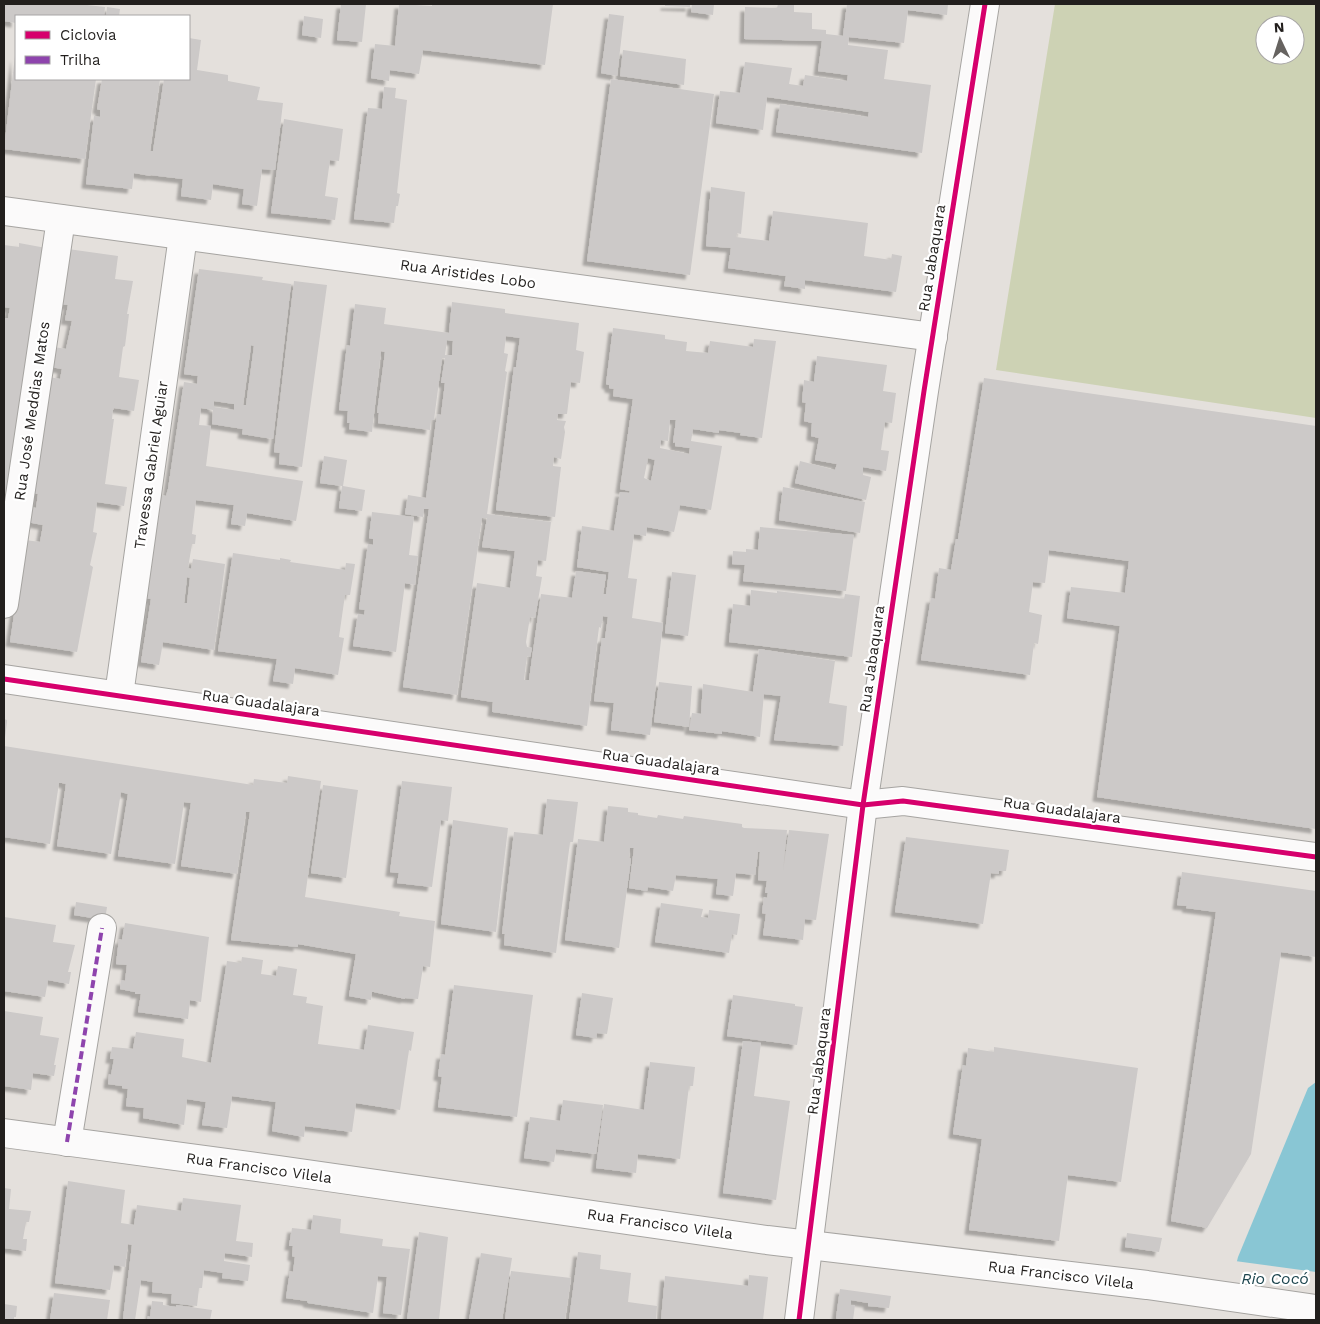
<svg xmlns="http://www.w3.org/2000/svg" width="1320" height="1324" font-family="'Work Sans',sans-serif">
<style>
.green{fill:#cdd2b4;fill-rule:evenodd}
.water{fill:#89c6d4}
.pier{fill:#e4e0dc}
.building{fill:#ccc9c8;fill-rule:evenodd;filter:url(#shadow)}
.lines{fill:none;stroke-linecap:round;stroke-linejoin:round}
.street-casing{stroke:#a6a4a1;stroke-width:30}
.secondary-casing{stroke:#a6a4a1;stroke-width:30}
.street{stroke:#fbfafa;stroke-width:28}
.secondary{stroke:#fbfafa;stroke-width:28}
.quiet{stroke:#8e44ad;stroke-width:4;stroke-dasharray:8 4;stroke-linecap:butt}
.cycleway-casing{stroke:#fff;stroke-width:8}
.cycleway{stroke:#d6006c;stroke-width:5}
.labels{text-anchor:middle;stroke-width:4.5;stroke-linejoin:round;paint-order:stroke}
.street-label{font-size:15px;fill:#221f1d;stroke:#fff}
.water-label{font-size:16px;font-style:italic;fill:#1c454e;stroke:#fff}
</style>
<defs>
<filter id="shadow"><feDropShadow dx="-4.5" dy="4.5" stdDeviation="1" flood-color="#0004"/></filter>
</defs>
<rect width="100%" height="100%" fill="#e4e0dc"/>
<!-- green -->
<path class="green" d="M1055 4H1316V418L996 370ZM1265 25H1295V55H1265Z"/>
<!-- water -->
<polygon class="water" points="1316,1082 1316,1304 1222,1320 1238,1257 1308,1088"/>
<!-- pier -->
<polygon class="pier" points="1235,1261 1316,1272 1316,1314 1315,1320 1220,1320"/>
<!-- building -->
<g class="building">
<polygon points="4,4 78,4 105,7 104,16 16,16 16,23 4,21"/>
<polygon points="341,4 366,4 362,42 337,40"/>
<polygon points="399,4 432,6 432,4 553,4 545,65 423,50 419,74 390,70 389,81 371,78 375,44 395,46"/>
<polygon points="665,4 690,4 690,7 665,6"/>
<polygon points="692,4 714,4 713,15 691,12"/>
<polygon points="778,4 794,4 794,12 812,13 812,29 826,30 826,34 843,36 847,4 948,4 947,15 908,10 904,43 849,37 848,45 888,50 884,79 931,85 922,153 776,132 780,104 868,117 869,112 843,108 767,97 763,130 716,123 720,91 740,93 745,62 792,68 789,84 803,86 805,75 847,81 848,75 818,71 822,41 744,39 745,7 777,8"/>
<polygon points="107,7 120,9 119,16 106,16"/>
<polygon points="609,14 624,16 617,76 601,73"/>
<polygon points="304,16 323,19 321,38 302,35"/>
<polygon points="189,38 201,40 197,70 228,75 228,81 260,87 257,100 283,103 275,170 262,169 257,206 242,204 244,189 213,184 211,200 181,196 183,179 150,175 151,176 134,173 132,189 86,184 94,116 100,117 100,110 97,109 102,79 160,79 150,151 153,151 164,79 189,79"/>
<polygon points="623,50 686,59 684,85 620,76"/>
<polygon points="15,56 16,79 96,79 85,159 4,149"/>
<polygon points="611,79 714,94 690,275 587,261"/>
<polygon points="384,87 396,88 395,98 407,100 397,193 400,194 398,206 396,206 394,223 354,219 368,108 382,109"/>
<polygon points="284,119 343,129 339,161 330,160 325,196 338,198 335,220 271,213"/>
<polygon points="711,187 745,192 741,234 737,233 736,237 769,241 773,211 868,223 864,256 891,260 892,254 902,256 896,292 805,280 805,289 784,286 786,276 728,268 731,248 706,246"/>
<polygon points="19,243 46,248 25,382 23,382 4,530 4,318 8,318 10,308 4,307 4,245 19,247"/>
<polygon points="68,249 118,256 115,279 133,281 127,314 129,314 125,346 123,347 119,377 139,380 134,411 114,408 113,410 112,419 114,419 105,484 127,487 124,506 97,502 93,532 97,533 90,565 93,567 77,652 10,642 25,540 40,542 43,525 27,522 30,507 36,508 38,494 32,493 35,474 38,476 40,462 36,462 49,377 60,379 62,369 51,367 54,347 66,349 72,321 65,320 68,305 60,304"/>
<path d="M199 269 263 277 262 280 291 284 273 439 242 434 243 429 212 424 213 410 201 408 199 425 211 426 206 466 303 481 296 521 247 513 245 526 231 524 234 505 196 500 192 534 196 535 195 544H192L188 568 191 569 193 559 225 564 214 650 163 642 159 665 141 662 151 599 145 598 161 495 166 496 168 489 184 382 197 384 198 376 184 374ZM251 345 254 346 246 405H243ZM214 401 234 404V410L214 407ZM187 577 190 578 187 603H184Z"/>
<polygon points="294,281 327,285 302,467 279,464 280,453 274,452"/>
<path d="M452 302 505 309V313L579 323 576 350 584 352 580 383 571 382 567 414H558L557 420 566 421 564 427 565 432 561 459 554 457 553 466 561 467 555 517 496 510 514 367H516L520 338 506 336 504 353 508 354 505 371 507 372 487 514 551 522 546 561 538 560 536 576 542 577 535 618 530 617 526 642 527 647 532 648 530 657 527 656 524 680H529L541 594 572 598 576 571 606 575 603 594H606L609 572 577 567 582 526 614 531 620 492 629 493 630 491 620 489 633 399 613 396 614 389 609 388V385L606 384 613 328 665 335V339L687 342 686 351 708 353 710 341 753 347 754 339 776 341 762 438 740 435 741 433 719 430V433L693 429 691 441 722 446 711 510 680 505 674 532 647 527 646 536 634 534 628 578 637 579 632 618 663 623 650 735 611 730 614 703 594 701 602 638H605L608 617 603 616 601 628 599 627 587 726 493 712H492L493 702 461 697 477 583 510 588 515 551 482 547 487 518H482L457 695 403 687 429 509H424L423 517 405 514 408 495 426 498 437 414 441 415 445 383H441L445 358H442L434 420H431L430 430 378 423 379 413H377L385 352 381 351 372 432 349 429 350 423H347L348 411 339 410 347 345 350 346 355 304 386 308 384 324 449 333ZM447 340 453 341 452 355H445ZM670 420H676L673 443 675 442V446L690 448 689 454 660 448 661 440 668 441ZM648 458 655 460 651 481 644 478Z"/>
<polygon points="817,356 887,365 883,391 896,393 892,423 885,422 881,450 889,451 886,471 863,467 863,475 871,477 866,500 795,483 800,461 835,470 837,464 815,460 819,438 811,436 812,423 804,421 806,403 802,402 804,380 814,382"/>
<polygon points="984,378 1316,426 1316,829 1097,797 1120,626 1067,618 1071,587 1125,593 1129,561 1049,550 1045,583 1033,582 1029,612 1042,615 1038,644 1034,643 1030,675 921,660 931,598 935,599 939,568 951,570 956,539 958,539"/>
<polygon points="324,456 347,460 343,486 365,490 362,511 339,508 342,486 320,483"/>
<polygon points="783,487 865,502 860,533 779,520"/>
<polygon points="372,512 414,517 409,555 418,556 415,585 405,583 396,652 353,646 358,614 364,615 365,610 359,609 368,544 373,545 373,539 369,538"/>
<polygon points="760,527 854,535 846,591 743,581 745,565 732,564 733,551 746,552 746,549 758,550"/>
<polygon points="233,553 280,560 280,558 291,560 290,562 345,570 346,563 355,564 350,595 345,595 339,637 344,638 338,675 295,668 293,684 273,681 277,659 218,651"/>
<polygon points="672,572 696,575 688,636 665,633"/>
<polygon points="751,590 777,593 777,591 844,599 845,594 860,596 852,657 729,642 733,604 750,606"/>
<polygon points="759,649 835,661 829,703 847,706 843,746 774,740 781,696 764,694 760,737 722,731 722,734 689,730 692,713 701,714 703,684 753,692"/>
<polygon points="659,682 692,686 689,727 654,722"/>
<polygon points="4,719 7,720 7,722 5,738"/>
<polygon points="4,746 253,785 254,779 287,783 288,776 321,781 305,897 400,912 399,916 435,921 430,967 423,966 423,967 418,999 405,998 405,999 374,992 372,992 371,1000 349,996 356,954 298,944 298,947 231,940 250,812 246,812 237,874 181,866 191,803 184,802 175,864 118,856 128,794 121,792 111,854 57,846 66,784 62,783 59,783 50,844 4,837"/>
<polygon points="402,781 452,787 448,821 441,820 432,887 397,883 399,873 390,872"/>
<polygon points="323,785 358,790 346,878 311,873"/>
<polygon points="547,799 578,802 573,842 570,842 556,953 504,945 505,934 502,934 514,832 543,835"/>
<polygon points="608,806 628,808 628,812 638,813 638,815 657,818 658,815 683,819 684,816 742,824 742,827 744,828 787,830 783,871 789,830 829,834 816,920 805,919 803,940 763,935 766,914 762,913 764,897 767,898 768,893 765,893 767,881 758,880 760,852 758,852 755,875 736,873 733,896 716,894 718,879 676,875 673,891 648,887 647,891 629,888 634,848 630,848 629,858 631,859 619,948 565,940 578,839 604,842"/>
<polygon points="453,820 508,828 496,932 441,924"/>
<polygon points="906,837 1009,850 1006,871 999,871 999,874 991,873 983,924 895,912"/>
<polygon points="1182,872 1316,891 1316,957 1281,952 1251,1154 1207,1228 1171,1221 1216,912 1186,908 1187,906 1177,905"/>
<polygon points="76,902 107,907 105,920 74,915"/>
<polygon points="661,903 703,909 701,917 708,918 709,910 740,914 737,935 732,934 729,953 655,942"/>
<polygon points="4,917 56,925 53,942 75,945 68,972 71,972 69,984 48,980 45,997 4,991"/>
<polygon points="125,923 209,937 201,1002 190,1000 188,1019 138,1012 141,994 135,994 135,992 120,989 121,980 125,981 127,965 116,964 119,939 122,940"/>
<polygon points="242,957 263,960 261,974 276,976 278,966 297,969 293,995 307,997 306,1003 323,1006 318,1044 364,1050 368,1025 414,1032 411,1051 409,1050 400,1110 356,1103 352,1132 305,1126 304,1137 272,1131 276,1102 232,1096 227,1128 202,1125 206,1102 187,1099 184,1125 143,1118 144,1108 126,1106 128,1089 122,1088 122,1086 108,1084 109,1074 111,1075 114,1059 110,1059 112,1047 133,1049 136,1032 184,1039 182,1057 211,1063 227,961 241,963"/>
<polygon points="454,985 533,995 517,1117 438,1107 442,1077 438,1076 441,1054 445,1055"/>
<polygon points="582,993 613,998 607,1034 597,1033 596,1038 576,1035"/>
<polygon points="733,995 795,1004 795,1006 803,1007 797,1045 727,1036"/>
<polygon points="4,1011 43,1017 40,1035 59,1038 54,1065 56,1065 54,1076 33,1073 31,1090 4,1086"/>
<polygon points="743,1041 761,1043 754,1096 790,1101 776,1200 723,1193"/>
<polygon points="994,1047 1138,1068 1121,1182 1068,1175 1059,1241 969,1230 982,1139 953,1134 963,1065 966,1066 968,1048 994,1052"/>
<polygon points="650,1062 695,1067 693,1086 689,1086 680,1159 638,1154 636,1173 596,1168 604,1104 644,1110"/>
<polygon points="563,1100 603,1105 596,1154 556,1149 554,1162 524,1158 530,1117 560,1121"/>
<polygon points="68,1181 125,1190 121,1223 134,1225 137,1205 181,1211 183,1198 241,1205 236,1241 253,1243 252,1257 225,1253 224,1261 250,1265 248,1281 222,1278 223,1273 204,1270 202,1288 199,1288 197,1306 171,1303 172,1294 152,1292 153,1282 141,1280 135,1320 124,1320 123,1319 132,1245 128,1244 125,1267 114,1265 110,1290 55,1283"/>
<polygon points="4,1188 11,1189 9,1209 31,1211 29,1222 26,1222 23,1239 27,1239 26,1251 4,1248"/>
<polygon points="313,1215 341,1219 340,1233 383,1239 382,1246 410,1249 401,1315 383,1313 387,1277 378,1276 373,1313 308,1303 307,1301 286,1298 290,1271 293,1272 295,1257 292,1256 293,1246 289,1246 292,1228 311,1230"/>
<polygon points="419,1232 448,1237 439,1320 407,1320"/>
<polygon points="1127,1233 1162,1238 1159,1252 1125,1247"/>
<polygon points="578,1252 601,1255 600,1269 631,1273 628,1302 657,1306 656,1320 569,1320"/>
<polygon points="481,1253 512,1258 502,1320 469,1320"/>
<polygon points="511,1271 571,1278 565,1320 505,1320"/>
<polygon points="749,1275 768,1277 763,1320 661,1320 665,1276 748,1286"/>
<polygon points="840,1289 891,1296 889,1308 868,1306 868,1303 851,1300 851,1305 855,1305 853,1320 838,1320 836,1318"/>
<polygon points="54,1293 110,1300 107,1320 50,1320"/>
<polygon points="152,1301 163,1302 163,1305 176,1307 176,1305 212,1310 210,1320 147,1320 148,1316 150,1317"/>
<polygon points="4,1304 17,1306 16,1317 14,1317 14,1320 4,1320"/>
</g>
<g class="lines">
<defs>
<g id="street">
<polyline points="4,211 933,337"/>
<polyline points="4,604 61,219"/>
<polyline points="4,679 863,805 903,801 1316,857"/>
<polyline points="119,695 183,236"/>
<polyline points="67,1142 102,928"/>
<polyline points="799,1320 863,805 924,391 985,4"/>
</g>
<polyline id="secondary" points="4,1133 279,1170 767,1240 1147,1285 1316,1309"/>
</defs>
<!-- street casing -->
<use href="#street" class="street-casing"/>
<!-- secondary casing -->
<use href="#secondary" class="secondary-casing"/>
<!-- street -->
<use href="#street" class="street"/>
<!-- secondary -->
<use href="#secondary" class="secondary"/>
<!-- quiet -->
<polyline class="quiet" points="67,1142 102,928"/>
<defs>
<g id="cycleway">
<polyline points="4,679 863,805 903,801 1316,857"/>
<polyline points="799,1320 863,805 924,391 985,4"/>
</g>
</defs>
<!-- cycleway casing -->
<use href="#cycleway" class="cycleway-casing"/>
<!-- cycleway -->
<use href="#cycleway" class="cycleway"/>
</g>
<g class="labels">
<!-- street labels -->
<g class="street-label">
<text transform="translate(932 258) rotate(-81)" y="5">Rua Jabaquara</text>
<text transform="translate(468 274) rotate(8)" y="5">Rua Aristides Lobo</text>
<text transform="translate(32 411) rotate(-82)" y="5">Rua José Meddias Matos</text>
<text transform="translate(151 465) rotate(-82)" y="5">Travessa Gabriel Aguiar</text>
<text transform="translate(872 659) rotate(-82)" y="5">Rua Jabaquara</text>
<text transform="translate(261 703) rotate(8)" y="5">Rua Guadalajara</text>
<text transform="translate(661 762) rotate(8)" y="5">Rua Guadalajara</text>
<text transform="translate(1062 810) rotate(8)" y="5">Rua Guadalajara</text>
<text transform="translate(819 1061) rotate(-83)" y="5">Rua Jabaquara</text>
<text transform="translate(259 1168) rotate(8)" y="5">Rua Francisco Vilela</text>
<text transform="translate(660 1224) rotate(8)" y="5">Rua Francisco Vilela</text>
<text transform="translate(1061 1275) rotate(7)" y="5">Rua Francisco Vilela</text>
</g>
<!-- water labels -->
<g class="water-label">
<text x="1275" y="1284">Rio Cocó</text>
</g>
</g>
<!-- border -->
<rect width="1320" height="1324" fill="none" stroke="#221f1d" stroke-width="10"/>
<!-- legend -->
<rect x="15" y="15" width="175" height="65" fill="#ffffff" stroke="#a7a5a5"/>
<rect x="25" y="31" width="25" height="8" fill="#d6006c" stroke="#a7a5a5"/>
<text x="60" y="40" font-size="15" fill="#221f1d">Ciclovia</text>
<rect x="25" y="56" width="25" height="8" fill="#8e44ad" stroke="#a7a5a5"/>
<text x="60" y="65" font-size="15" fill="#221f1d">Trilha</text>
<!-- north arrow -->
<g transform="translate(1280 40) rotate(356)"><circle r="24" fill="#ffffff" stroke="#a7a5a5"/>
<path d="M0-4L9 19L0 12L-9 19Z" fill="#666360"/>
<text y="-8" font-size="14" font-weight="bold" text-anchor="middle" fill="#221f1d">N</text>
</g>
</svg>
